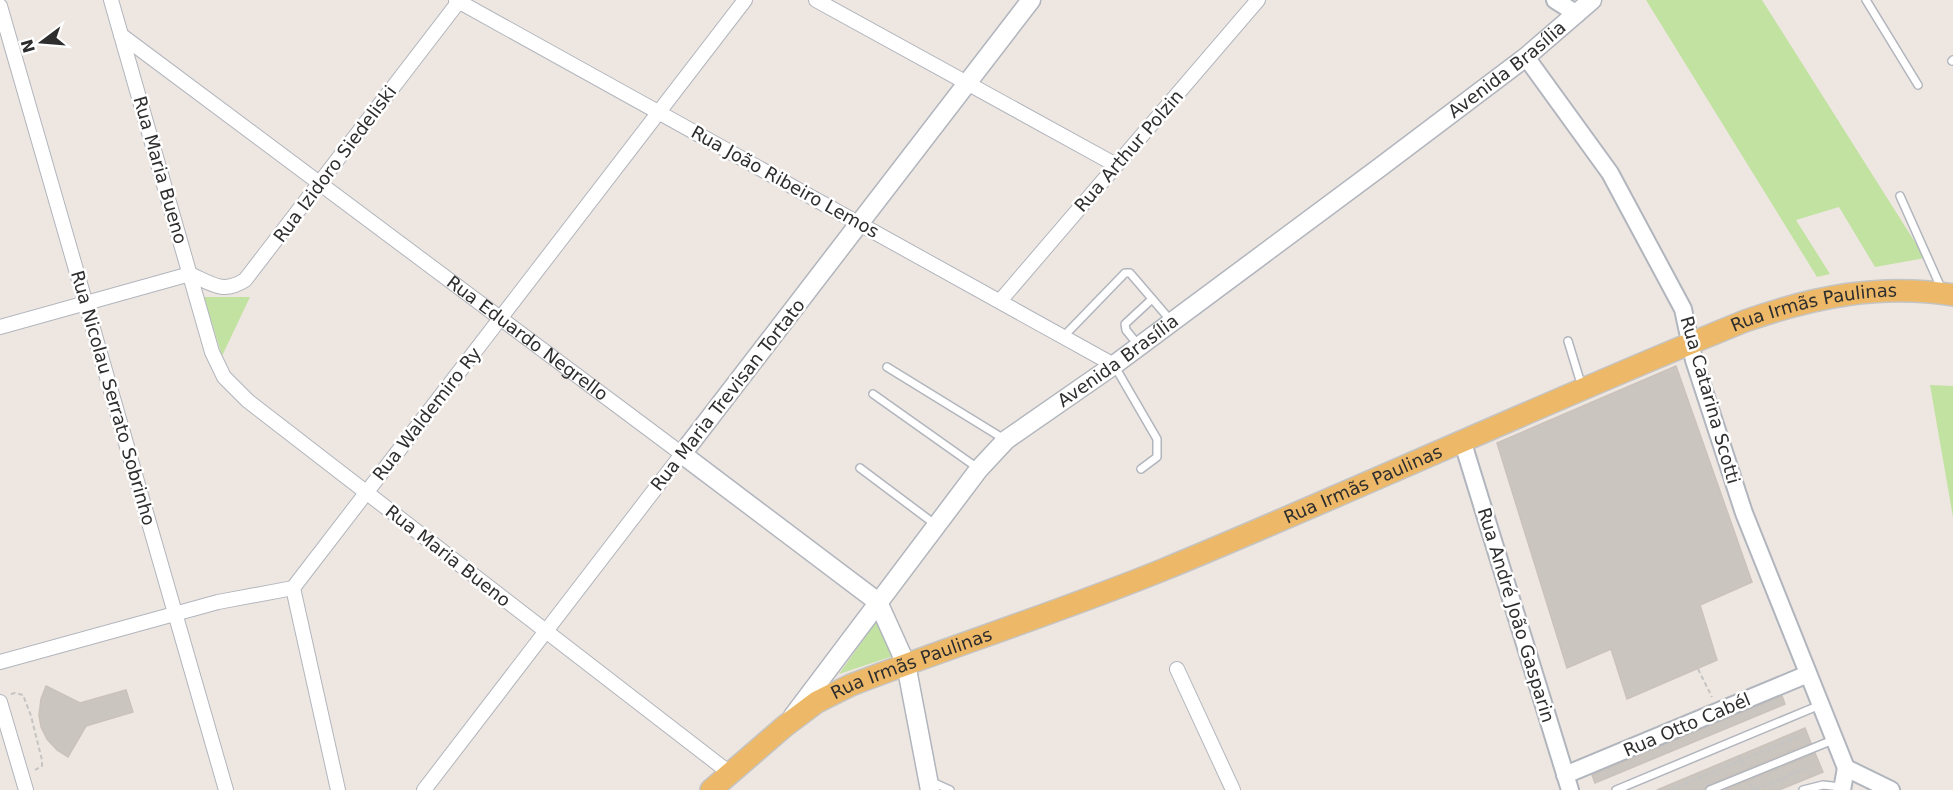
<svg xmlns="http://www.w3.org/2000/svg" width="1953" height="790" font-family="'DejaVu Sans',sans-serif">
<style>
.green{fill:#c1e2a0}
.building{fill:#cac5bf;stroke:#cac2ba;stroke-width:1.5}
.lines{fill:none;stroke-linecap:round;stroke-linejoin:round}
.service-casing{stroke:#b1b5bd;stroke-width:10}
.minor-casing{stroke:#b1b5bd;stroke-width:16}
.tertiary-casing{stroke:#b1b5bd;stroke-width:20}
.secondary-casing{stroke:#b1b5bd;stroke-width:21}
.primary-casing{stroke:#c4c4c4;stroke-width:24}
.path{stroke:#c4c4c4;stroke-width:2;stroke-dasharray:4.5 3;stroke-linecap:butt}
.service{stroke:#fff;stroke-width:7}
.minor{stroke:#fff;stroke-width:14}
.tertiary{stroke:#fff;stroke-width:16}
.secondary{stroke:#fff;stroke-width:18}
.primary{stroke:#edb968;stroke-width:21}
.labels{text-anchor:middle;stroke-width:5;stroke-linejoin:round;paint-order:stroke}
.street-label{font-size:18px;fill:#2e2e2e;stroke:#fff}
</style>
<rect width="100%" height="100%" fill="#eee7e1"/>
<!-- green -->
<g class="green">
<polygon points="1646,0 1762,0 1925,258 1875,267 1839,207 1796,220 1830,274 1817,277"/>
<polygon points="204,297 250,297 222,356"/>
<polygon points="1930,385 1953,386 1953,517"/>
<polygon points="876,622 893,656 839,674"/>
</g>
<!-- building -->
<g class="building">
<polygon points="1676,366 1752,582 1700,605 1717,660 1627,699 1611,649 1567,668 1497,443"/>
<polygon points="46,686 80,703 126,690 133,712 86,726 68,757 57,750 47,739 41,727 39,715 41,699"/>
<polygon points="1782,696 1785,704 1595,783 1592,775"/>
<polygon points="1805,728 1811,743 1708,785 1704,790 1657,790"/>
<polygon points="1815,753 1823,772 1779,790 1725,790"/>
</g>
<g class="lines">
<defs>
<g id="service">
<polyline points="1866,0 1918,85"/>
<polyline points="1952,61 1953,60"/>
<polyline points="1900,196 1942,290"/>
<polyline points="1064,336 1125,273 1130,273 1172,322"/>
<polyline points="1568,341 1582,387"/>
<polyline points="1139,346 1126,330 1125,324 1152,299"/>
<polyline points="1114,365 1157,439 1157,457 1141,469"/>
<polyline points="887,367 1004,439"/>
<polyline points="873,394 979,469"/>
<polyline points="860,468 936,525"/>
<polyline points="930,781 950,790"/>
<polyline points="1616,790 1820,705"/>
<polyline points="1710,790 1833,740"/>
<polyline points="1803,790 1823,785 1841,787"/>
</g>
<g id="minor">
<polyline points="111,0 212,352 224,377 248,401 731,774"/>
<polyline points="456,0 1114,365"/>
<polyline points="816,0 1116,165"/>
<polyline points="0,6 226,790"/>
<path id="s1" d="M121 35 682 454 424 790"/>
<polyline points="1000,301 1258,0"/>
<path d="M0 327 190 274C212 284 223 294 245 280L460 0"/>
<polyline points="293,588 338,790"/>
<polyline points="0,662 218,602 293,588 745,0"/>
<polyline points="1177,669 1233,790"/>
<polyline points="0,702 26,790"/>
</g>
<g id="tertiary">
<polyline points="1555,0 1577,14"/>
<polyline points="1526,57 1610,173 1683,309 1694,360 1744,513 1846,768"/>
<polyline points="1462,440 1570,790"/>
<polyline points="1846,768 1891,790"/>
<polyline points="1565,775 1808,674"/>
<polyline points="1842,790 1846,768"/>
</g>
<g id="secondary">
<path id="s2" d="M793 716 979 469 1006 440 1114 365 1379 168 1526 57 1592 0"/>
<polyline points="930,790 906,664 878,602 682,454 1031,0"/>
</g>
<g id="primary">
<path id="s3" d="M711 790 785 726 817 702 851 685C955 645 1062 611 1165 569 1359 489 1550 400 1745 321 1813 297 1881 283 1953 295"/>
</g>
</defs>
<!-- service casing -->
<use href="#service" class="service-casing"/>
<!-- minor casing -->
<use href="#minor" class="minor-casing"/>
<!-- tertiary casing -->
<use href="#tertiary" class="tertiary-casing"/>
<!-- secondary casing -->
<use href="#secondary" class="secondary-casing"/>
<!-- primary casing -->
<use href="#primary" class="primary-casing"/>
<!-- path -->
<g class="path">
<polyline points="1698,669 1712,697"/>
<polyline points="11,694 15,693 23,695 31,716 42,760 42,766 35,770"/>
<polyline points="1739,756 1743,765"/>
<polyline points="1751,784 1753,790"/>
<polyline points="1670,790 1802,735"/>
<polyline points="1755,790 1809,767"/>
</g>
<!-- service -->
<use href="#service" class="service"/>
<!-- minor -->
<use href="#minor" class="minor"/>
<!-- tertiary -->
<use href="#tertiary" class="tertiary"/>
<!-- secondary -->
<use href="#secondary" class="secondary"/>
<!-- primary -->
<use href="#primary" class="primary"/>
</g>
<g class="labels">
<!-- street labels -->
<g class="street-label">
<text dy="6" stroke="none"><textPath href="#s2" startOffset="972">Avenida Brasília</textPath></text>
<text transform="translate(1129 151) rotate(-49)" y="6">Rua Arthur Polzin</text>
<text transform="translate(335 164) rotate(-53)" y="6">Rua Izidoro Siedeliski</text>
<text transform="translate(160 170) rotate(74)" y="6">Rua Maria Bueno</text>
<text transform="translate(785 182) rotate(29)" y="6">Rua João Ribeiro Lemos</text>
<text dy="6" stroke="none"><textPath href="#s3" startOffset="1212">Rua Irmãs Paulinas</textPath></text>
<text dy="6" stroke="none"><textPath href="#s1" startOffset="507">Rua Eduardo Negrello</textPath></text>
<text dy="6" stroke="none"><textPath href="#s2" startOffset="486">Avenida Brasília</textPath></text>
<text transform="translate(728 395) rotate(-52)" y="6">Rua Maria Trevisan Tortato</text>
<text transform="translate(113 398) rotate(74)" y="6">Rua Nicolau Serrato Sobrinho</text>
<text transform="translate(1710 400) rotate(74)" y="6">Rua Catarina Scotti</text>
<text transform="translate(427 414) rotate(-52)" y="6">Rua Waldemiro Ry</text>
<text dy="6" stroke="none"><textPath href="#s3" startOffset="726">Rua Irmãs Paulinas</textPath></text>
<text transform="translate(448 556) rotate(38)" y="6">Rua Maria Bueno</text>
<text transform="translate(1516 615) rotate(73)" y="6">Rua André João Gasparin</text>
<text dy="6" stroke="none"><textPath href="#s3" startOffset="240">Rua Irmãs Paulinas</textPath></text>
<text transform="translate(1687 725) rotate(-23)" y="6">Rua Otto Cabél</text>
</g>
</g>
<!-- north arrow -->
<g transform="translate(42 42) rotate(254)" stroke="#ffffff" stroke-width="4.5" paint-order="stroke">
<path d="M0-4.5L10 22L0 15L-10 22Z" fill="#2e2e2e"/>
<text y="-9" font-size="16" font-weight="bold" text-anchor="middle" fill="#2e2e2e">N</text>
</g>
</svg>
